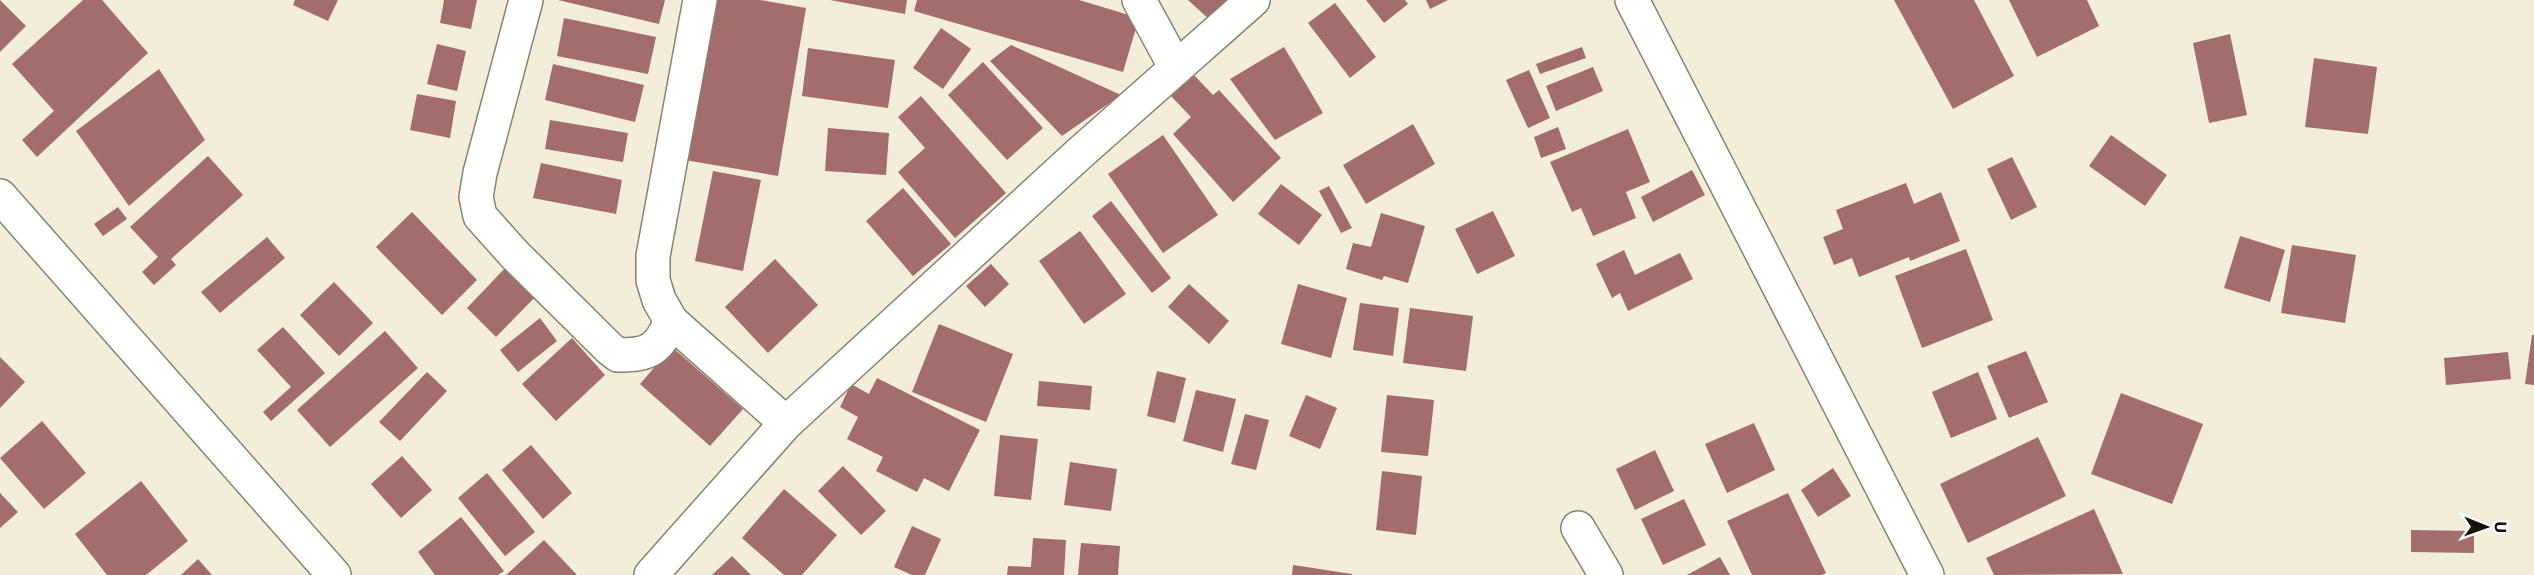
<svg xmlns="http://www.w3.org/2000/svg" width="2534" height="575" font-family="Commissioner,sans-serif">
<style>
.building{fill:#a26d6a}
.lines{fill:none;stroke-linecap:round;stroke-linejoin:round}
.minor-casing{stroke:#888471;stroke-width:36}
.trunk-casing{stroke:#888471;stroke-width:36}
.minor{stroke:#fff;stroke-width:33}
.trunk{stroke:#fff;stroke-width:33}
</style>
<rect width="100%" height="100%" fill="#f2eed9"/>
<!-- building -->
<g class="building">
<polygon points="0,0 26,26 0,52"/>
<polygon points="83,0 102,0 148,53 37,157 22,140 54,111 12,64"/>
<polygon points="295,0 338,0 328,21 293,5"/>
<polygon points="444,0 477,0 471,29 440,23"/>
<polygon points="558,0 665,0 659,24"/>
<polygon points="713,0 760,0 806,8 778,176 685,160"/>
<polygon points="830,0 907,0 905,14"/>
<polygon points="917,0 1079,0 1139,18 1123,72 914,11"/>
<polygon points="1188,0 1229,0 1211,21"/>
<polygon points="1366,0 1405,0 1408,4 1384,23"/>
<polygon points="1426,0 1448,0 1430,9"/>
<polygon points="1894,0 1974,0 2014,76 1953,109"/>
<polygon points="2009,0 2087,0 2099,26 2037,57"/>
<polygon points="1335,3 1376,57 1350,78 1308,23"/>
<polygon points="564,18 656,37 648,74 557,56"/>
<polygon points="941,28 971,49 943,89 913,68"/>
<polygon points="2230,34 2247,115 2209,123 2193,43"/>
<polygon points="437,44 466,51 457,91 427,84"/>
<polygon points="1011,45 1121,95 1062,136 990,61"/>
<polygon points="1284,47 1323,113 1275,140 1230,79"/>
<polygon points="1582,47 1586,58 1540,74 1536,64"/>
<polygon points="808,48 895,60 888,108 802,96"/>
<polygon points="2314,58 2377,67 2368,134 2305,127"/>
<polygon points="983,62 1043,128 1007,160 948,95"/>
<polygon points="553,64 644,85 635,122 545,100"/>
<polygon points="1593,67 1603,91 1556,111 1546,86"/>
<polygon points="159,69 205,140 129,206 76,131"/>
<polygon points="1529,70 1550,118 1528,128 1506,80"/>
<polygon points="1194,75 1213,95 1219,90 1281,158 1233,202 1173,134 1191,117 1171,96"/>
<polygon points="417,94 456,101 450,138 410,130"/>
<polygon points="921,96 1006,193 955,238 898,172 925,148 898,117"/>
<polygon points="550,120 628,133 623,162 545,149"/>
<polygon points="1413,124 1435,164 1366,204 1343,165"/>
<polygon points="1558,127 1566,149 1541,158 1534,137"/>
<polygon points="828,128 889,133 886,175 825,171"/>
<polygon points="1628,129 1650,182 1626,192 1636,218 1593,236 1581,208 1572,212 1550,162"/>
<polygon points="1163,135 1218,215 1163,253 1108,174"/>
<polygon points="2111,135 2167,175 2145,206 2089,166"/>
<polygon points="208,156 243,195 171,259 176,265 154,285 142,272 158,257 130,227"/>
<polygon points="2012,157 2037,207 2011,220 1987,169"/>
<polygon points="541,163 622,180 616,214 533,198"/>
<polygon points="1692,170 1705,195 1653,222 1641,197"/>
<polygon points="713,171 761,180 743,271 695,261"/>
<polygon points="1906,183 1914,204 1941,192 1960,241 1910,261 1909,257 1859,277 1852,258 1834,265 1823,237 1843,229 1836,210"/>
<polygon points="1281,184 1322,215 1299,245 1258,214"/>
<polygon points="1329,186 1352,228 1341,233 1319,191"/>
<polygon points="903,188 951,244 913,276 866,221"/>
<polygon points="1111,201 1171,278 1152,293 1092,216"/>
<polygon points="118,207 127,219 103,236 94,224"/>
<polygon points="1493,211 1515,256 1477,274 1455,229"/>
<polygon points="412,212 477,280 442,315 376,247"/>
<polygon points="1381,213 1425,226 1408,283 1384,276 1382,280 1346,269 1353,243 1371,247"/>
<polygon points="1080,231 1126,294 1084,324 1039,261"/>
<polygon points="2240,236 2285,250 2270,302 2224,288"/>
<polygon points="267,237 285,258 220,313 201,292"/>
<polygon points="2292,245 2356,255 2345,323 2281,313"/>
<polygon points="1966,249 1993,320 1922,348 1895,276"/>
<polygon points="1624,250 1635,275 1680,253 1693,279 1628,311 1620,293 1612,298 1596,264"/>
<polygon points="775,259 818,305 768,353 725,307"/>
<polygon points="991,264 1009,284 985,307 966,286"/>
<polygon points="508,265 538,294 496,337 467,308"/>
<polygon points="334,282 373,323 339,356 300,315"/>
<polygon points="1189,284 1229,321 1209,344 1168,307"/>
<polygon points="1298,284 1347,298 1331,358 1281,344"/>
<polygon points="1360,303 1399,308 1393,356 1353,350"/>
<polygon points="1410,308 1473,316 1466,371 1403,363"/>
<polygon points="540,318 557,341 518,372 500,350"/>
<polygon points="939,324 1013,354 986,422 912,392"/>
<polygon points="283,327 325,373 271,421 263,412 291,387 257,350"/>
<polygon points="385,331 418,368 330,447 297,410"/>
<polygon points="2532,335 2534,335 2534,385 2525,384"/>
<polygon points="572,338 605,375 556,421 522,384"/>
<polygon points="672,347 743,409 710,446 640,384"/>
<polygon points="2026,351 2048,402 2009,418 1987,366"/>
<polygon points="2508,352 2511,379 2446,385 2444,358"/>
<polygon points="0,357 25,382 0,408"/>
<polygon points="1157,371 1186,378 1175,423 1147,416"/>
<polygon points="427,372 447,391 400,441 379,422"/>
<polygon points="1978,372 1997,419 1951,438 1932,392"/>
<polygon points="877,378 980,430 949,491 924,478 917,492 876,471 883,457 847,439 858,417 840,407 851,384 869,394"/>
<polygon points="1039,381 1092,386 1090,410 1037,406"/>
<polygon points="1196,390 1236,399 1223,452 1183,441"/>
<polygon points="2121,393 2203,424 2172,504 2091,474"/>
<polygon points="1306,395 1337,408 1320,449 1289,436"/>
<polygon points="1387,395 1434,400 1428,456 1381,452"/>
<polygon points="1245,414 1269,420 1256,470 1231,464"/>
<polygon points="42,421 86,473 44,509 0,458"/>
<polygon points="1754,423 1775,470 1727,493 1705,444"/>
<polygon points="1000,435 1038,439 1031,500 994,496"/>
<polygon points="2038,437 2066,496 1968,543 1940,484"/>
<polygon points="531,445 572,493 543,519 502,470"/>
<polygon points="1655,450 1674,491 1635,510 1616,469"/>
<polygon points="402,456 432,490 401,518 371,484"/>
<polygon points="1070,462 1117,469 1111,511 1064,505"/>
<polygon points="843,466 886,511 861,535 818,491"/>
<polygon points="1833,468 1851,496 1818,517 1801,490"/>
<polygon points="1382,471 1422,476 1416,535 1376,530"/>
<polygon points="487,473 535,532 505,556 458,498"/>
<polygon points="141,481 188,541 146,575 107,575 75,534"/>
<polygon points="784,489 837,535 802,575 784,575 742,538"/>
<polygon points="0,493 18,512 0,528"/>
<polygon points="1788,493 1826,573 1822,575 1752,575 1727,521"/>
<polygon points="1684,499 1706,545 1663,565 1641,519"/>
<polygon points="2094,509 2123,574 1994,575 1986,558"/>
<polygon points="461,517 504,571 498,575 435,575 418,552"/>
<polygon points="912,526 941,539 925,575 912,575 894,567"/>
<polygon points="2411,530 2474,531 2474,553 2411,552"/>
<polygon points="1033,538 1066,540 1064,575 1007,575 1008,566 1031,567"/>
<polygon points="544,540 577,575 506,575"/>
<polygon points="1081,543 1120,546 1118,575 1078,575"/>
<polygon points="732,556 751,575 712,575"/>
<polygon points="1720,557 1730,575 1687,575"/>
<polygon points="198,559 212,575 181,575"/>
<polygon points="1293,565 1352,574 1352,575 1292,575"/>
</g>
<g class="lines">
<defs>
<g id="minor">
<path d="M526 0 480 173 476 197 480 216 514 254 610 349 618 355C650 355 658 350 671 321"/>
<polyline points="700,0 653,256 653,280 659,300 671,321 786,423"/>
<polyline points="1139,0 1176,68"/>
<polyline points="1632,0 1927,575"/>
<polyline points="1578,528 1606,575"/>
<polyline points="651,575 786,423 1080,153 1253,0"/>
</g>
<polyline id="trunk" points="0,196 334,575"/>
</defs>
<!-- minor casing -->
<use href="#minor" class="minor-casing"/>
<!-- trunk casing -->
<use href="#trunk" class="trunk-casing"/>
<!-- minor -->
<use href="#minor" class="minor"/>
<!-- trunk -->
<use href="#trunk" class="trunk"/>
</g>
<!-- north arrow -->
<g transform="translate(2486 527) rotate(91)" stroke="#ffffff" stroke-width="4.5" paint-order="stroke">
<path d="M0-4.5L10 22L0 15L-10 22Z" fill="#14120b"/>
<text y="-9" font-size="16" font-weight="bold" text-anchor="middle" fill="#14120b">U</text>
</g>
</svg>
